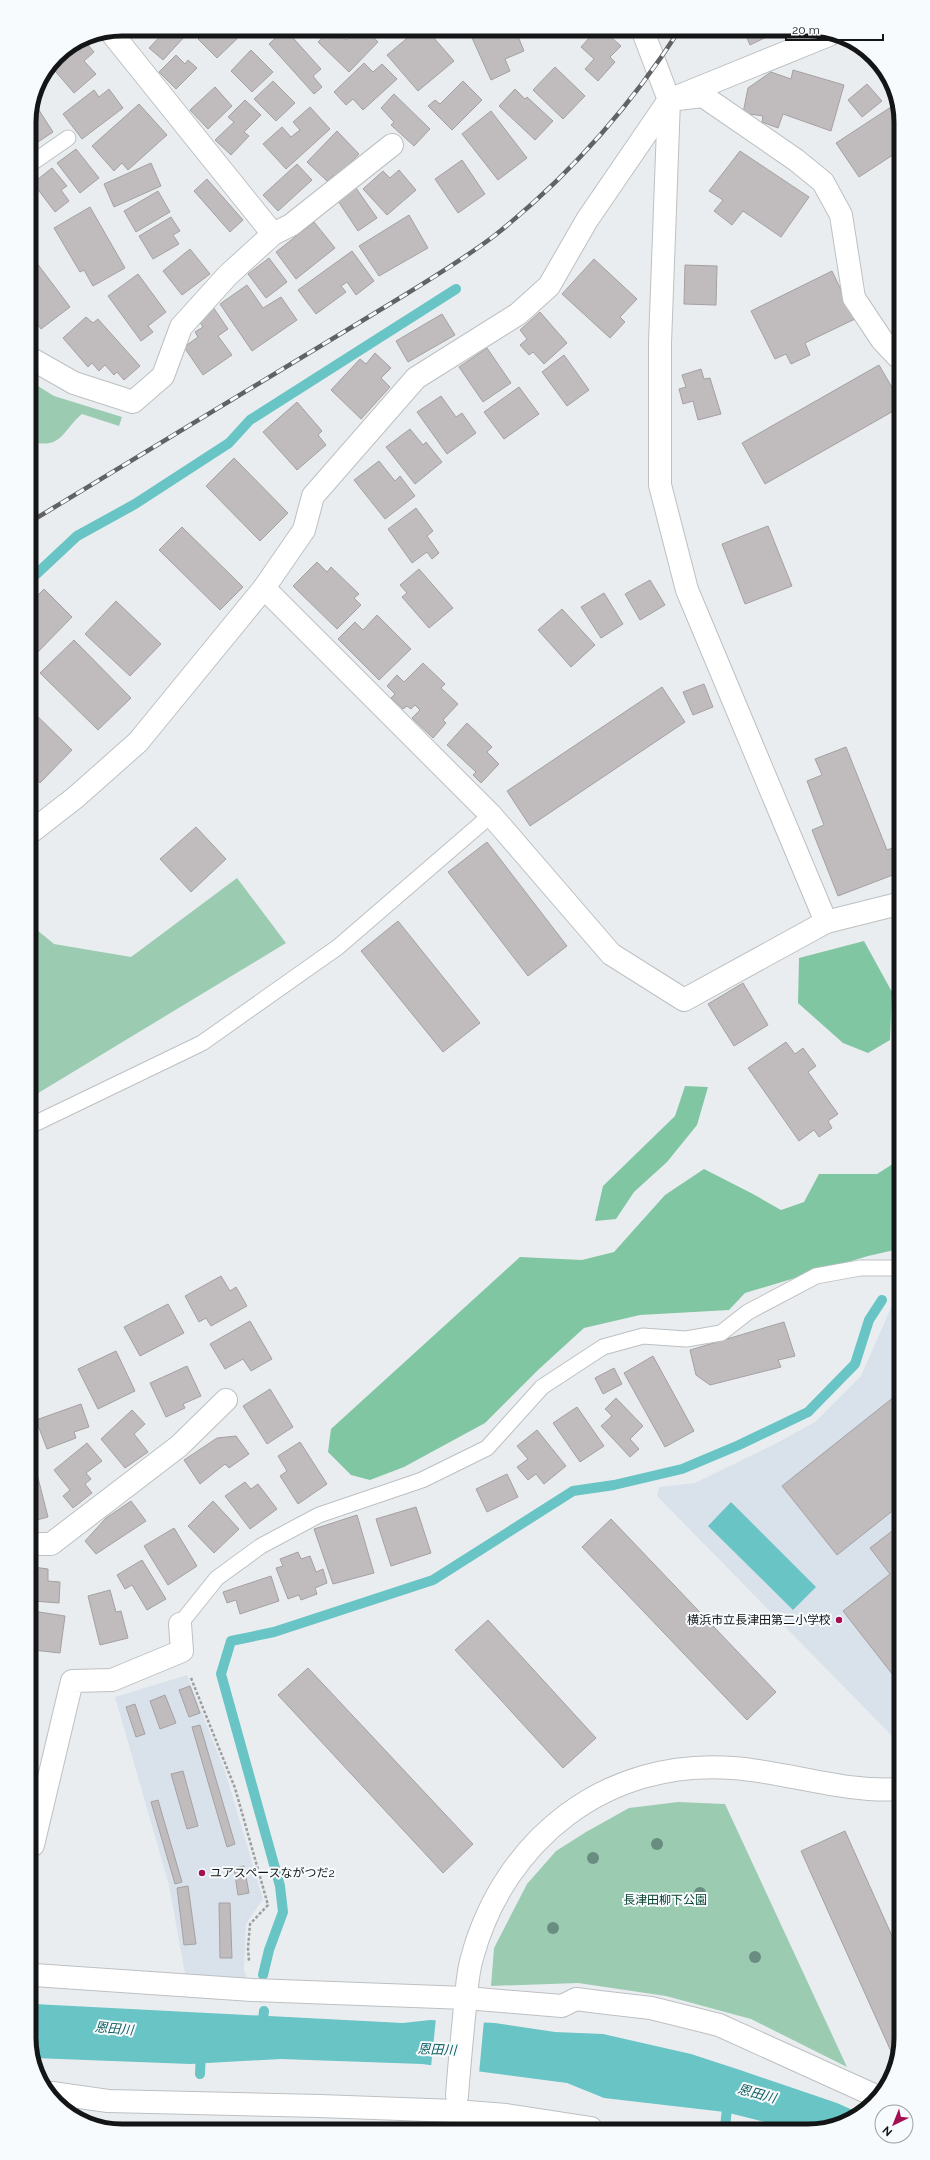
<svg xmlns="http://www.w3.org/2000/svg" width="930" height="2160" font-family="Raleway,'Noto Sans JP',sans-serif">
<style>
.built{fill:#d9e2eb}
.green{fill:#9bccb2}
.forest{fill:#81c6a3}
.water{fill:#69c4c5}
.pier{fill:#eaedf0}
.lines{fill:none;stroke-linecap:round;stroke-linejoin:round}
.stream{stroke:#69c4c5;stroke-width:10}
.building{fill:#c0bcbe;stroke:#a5a1a2}
.service-casing{stroke:#bdc0c2;stroke-width:17}
.minor-casing{stroke:#bdc0c2;stroke-width:24}
.tertiary-casing{stroke:#bdc0c2;stroke-width:24}
.path{stroke:#9c9ea0;stroke-width:2.5;stroke-dasharray:3 2;stroke-linecap:butt}
.service{stroke:#fff;stroke-width:15}
.minor{stroke:#fff;stroke-width:22}
.tertiary{stroke:#fff;stroke-width:22}
.rail-casing{stroke:#616264;stroke-width:4.5}
.rail{stroke:#f8fbfe;stroke-width:3;stroke-dasharray:9;stroke-linecap:butt}
.tree{fill:#6a8d81}
.poi-dot{fill:#a21053;stroke:#f8fbfe;stroke-width:1.5}
.labels{text-anchor:middle;stroke-width:4;stroke-linejoin:round;paint-order:stroke}
.poi-label{font-size:12px;fill:#141516;stroke:#f8fbfe;text-anchor:end}
.park-label{font-size:12px;fill:#023e27;stroke:#f8fbfe}
.water-label{font-size:13px;font-style:italic;fill:#126061;stroke:#f8fbfe}
.rim{fill:none;stroke:#141516;stroke-width:5}
</style>
<rect width="100%" height="100%" fill="#eaedf0"/>
<!-- built -->
<g class="built">
<polygon points="899,1300 900,1744 657,1496 659,1487 695,1483 777,1443 815,1422 861,1376 893,1303"/>
<polygon points="187,1675 225,1771 263,1899 246,1924 244,1971 248,1979 185,1974 169,1885 115,1697"/>
</g>
<!-- green -->
<g class="green">
<path d="M30 381 54 396 122 417 119 426 82 414C61 432 63 449 30 442Z"/>
<polygon points="237,878 286,943 35,1095 32,1092 31,925 54,944 131,957"/>
<polygon points="678,1802 725,1804 847,2067 751,2019 666,1996 578,1983 491,1986 494,1948 527,1884 556,1851 586,1832 629,1808"/>
</g>
<!-- forest -->
<g class="forest">
<polygon points="864,941 892,992 890,1040 868,1053 843,1043 798,1003 799,958"/>
<polygon points="685,1086 708,1087 697,1125 667,1162 634,1192 616,1219 595,1221 603,1186 675,1116"/>
<polygon points="899,1160 899,1249 868,1256 745,1293 729,1310 640,1315 584,1328 538,1370 485,1423 404,1467 370,1480 351,1475 328,1452 331,1429 520,1257 582,1260 614,1252 665,1195 704,1169 753,1194 781,1210 804,1202 819,1174 877,1174"/>
</g>
<!-- water -->
<g class="water">
<polygon points="731,1502 816,1587 793,1610 708,1526"/>
<polygon points="34,2004 403,2023 430,2020 495,2023 555,2032 603,2034 691,2054 740,2070 837,2103 857,2112 838,2126 781,2126 725,2112 604,2098 567,2083 422,2064 281,2059 190,2064 34,2058"/>
</g>
<!-- pier -->
<polygon class="pier" points="436,2018 484,2020 479,2074 431,2067"/>
<g class="lines">
<!-- stream -->
<g class="stream">
<polyline points="30,580 77,536 135,504 229,443 250,420 456,289"/>
<polyline points="263,1975 269,1950 283,1912 280,1886 221,1674 231,1641 274,1632 433,1580 573,1491 614,1485 682,1469 739,1445 808,1412 855,1364 869,1320 882,1300"/>
<polyline points="262,2029 264,2011"/>
<polyline points="200,2074 201,2050"/>
<polyline points="725,2127 728,2099"/>
<polyline points="196,2130 196,2128"/>
</g>
</g>
<!-- building -->
<g class="building">
<polygon points="167,29 180,29 186,35 163,60 149,48"/>
<polygon points="188,29 198,29 193,34"/>
<polygon points="207,29 238,29 243,33 217,58 198,39"/>
<polygon points="260,29 273,29 267,36"/>
<polygon points="285,29 321,69 313,76 322,87 314,94 269,44"/>
<polygon points="330,29 334,29 346,40 357,29 366,29 378,42 349,72 318,42"/>
<polygon points="377,29 394,29 387,37"/>
<polygon points="418,29 426,29 454,61 418,91 387,55"/>
<polygon points="468,29 515,29 524,51 505,59 510,71 491,80"/>
<polygon points="597,29 602,29 621,46 610,57 615,62 598,81 585,69 594,59 581,47"/>
<polygon points="743,29 780,29 781,30 750,45"/>
<polygon points="83,39 94,52 84,61 96,74 74,93 50,65 56,56"/>
<polygon points="251,50 273,72 252,92 231,71"/>
<polygon points="176,55 185,64 188,60 197,68 176,89 159,72"/>
<polygon points="364,63 373,72 382,64 397,79 363,110 353,99 346,105 334,92"/>
<polygon points="555,67 585,96 563,119 533,90"/>
<polygon points="793,70 844,85 831,131 783,114 778,128 762,122 763,116 743,113 748,88 771,72 791,79"/>
<polygon points="273,81 295,103 276,121 254,99"/>
<polygon points="463,81 482,100 452,130 428,106 435,100 440,104"/>
<polygon points="867,84 882,101 862,117 848,100"/>
<polygon points="215,87 232,106 208,129 190,110"/>
<polygon points="109,89 123,108 82,139 63,114 94,90 99,97"/>
<polygon points="515,89 525,99 527,97 553,121 535,140 499,106"/>
<polygon points="394,94 430,129 414,146 391,125 394,122 381,108"/>
<polygon points="245,100 261,115 244,132 249,136 231,155 215,140 234,122 228,117"/>
<polygon points="35,104 53,132 29,148 29,116 32,106"/>
<polygon points="139,104 167,135 128,170 122,163 114,171 92,146"/>
<polygon points="894,105 896,108 896,153 859,177 836,143"/>
<polygon points="310,107 330,129 286,169 263,144 282,127 291,137 300,130 293,122"/>
<polygon points="491,111 527,158 498,180 462,134"/>
<polygon points="337,131 359,154 337,178 334,175 327,181 307,162"/>
<polygon points="76,149 99,178 80,193 57,163"/>
<polygon points="740,151 809,197 781,237 743,211 732,225 714,211 723,200 709,191"/>
<polygon points="462,160 485,194 458,213 435,179"/>
<polygon points="151,163 161,186 114,207 104,184"/>
<polygon points="297,164 312,180 278,211 263,195"/>
<polygon points="52,168 67,186 61,190 69,201 55,212 33,183"/>
<polygon points="399,170 416,190 387,215 363,189 383,171 390,178"/>
<polygon points="207,179 243,220 230,232 194,191"/>
<polygon points="356,188 377,218 358,231 338,201"/>
<polygon points="158,191 170,212 136,232 124,211"/>
<polygon points="90,207 125,268 93,286 84,270 80,272 54,228"/>
<polygon points="409,215 428,248 379,276 359,246"/>
<polygon points="171,217 180,231 173,235 179,244 153,259 139,236"/>
<polygon points="314,222 335,248 296,279 276,252"/>
<polygon points="29,226 34,232 29,236"/>
<polygon points="190,249 210,274 182,295 163,271"/>
<polygon points="352,251 374,281 356,295 347,282 341,286 346,292 316,314 298,290"/>
<polygon points="30,254 70,307 41,329 30,314"/>
<polygon points="269,258 287,282 266,298 248,274"/>
<polygon points="594,259 637,299 620,317 625,322 610,338 562,294"/>
<polygon points="685,265 717,266 716,305 684,304"/>
<polygon points="832,271 855,319 805,343 810,355 791,364 786,354 775,359 751,311"/>
<polygon points="138,274 166,312 148,326 153,332 141,341 108,296"/>
<polygon points="247,285 263,308 281,297 297,320 252,351 220,304"/>
<polygon points="213,307 228,329 218,336 232,355 203,375 184,347 198,337 195,332 203,327 197,318"/>
<polygon points="540,312 567,343 544,364 533,352 529,355 520,345 527,339 520,330"/>
<polygon points="442,314 455,335 408,362 396,341"/>
<polygon points="86,317 93,323 98,319 140,366 124,380 117,372 114,375 105,365 99,371 92,363 88,367 63,338"/>
<polygon points="487,348 511,383 483,402 459,367"/>
<polygon points="375,353 391,368 381,378 390,387 361,419 331,390 360,359 366,364"/>
<polygon points="564,355 589,390 567,406 542,372"/>
<polygon points="879,365 897,396 897,409 765,484 742,443"/>
<polygon points="701,369 704,379 710,378 721,414 698,420 693,401 683,404 679,389 686,387 682,375"/>
<polygon points="519,387 539,414 504,439 484,412"/>
<polygon points="441,396 456,417 462,413 476,433 447,454 417,412"/>
<polygon points="297,402 322,431 318,435 326,445 297,470 263,432"/>
<polygon points="410,429 423,445 426,442 442,462 415,484 386,447"/>
<polygon points="234,458 288,513 260,541 206,486"/>
<polygon points="379,461 395,481 400,476 415,496 385,519 354,480"/>
<polygon points="416,508 433,531 427,536 439,553 432,559 427,552 412,563 388,529"/>
<polygon points="768,526 792,586 745,604 722,544"/>
<polygon points="182,527 243,587 220,610 159,550"/>
<polygon points="317,562 327,572 331,567 359,594 354,598 361,605 337,629 293,586"/>
<polygon points="419,569 453,608 429,628 402,597 407,593 400,585"/>
<polygon points="650,580 665,605 640,620 625,594"/>
<polygon points="44,589 72,617 31,659 30,603"/>
<polygon points="604,593 623,624 601,638 581,607"/>
<polygon points="116,601 161,644 130,676 85,634"/>
<polygon points="562,609 595,645 571,667 538,630"/>
<polygon points="377,615 411,649 379,680 338,639 355,622 363,630"/>
<polygon points="74,640 131,698 98,730 40,673"/>
<polygon points="423,663 445,684 441,688 458,704 443,720 446,723 433,738 412,718 420,710 415,705 411,709 407,706 403,709 391,698 395,694 387,686 397,675 404,682"/>
<polygon points="704,684 713,707 693,715 683,692"/>
<polygon points="662,687 685,722 530,826 507,791"/>
<polygon points="31,710 72,750 40,783 31,774"/>
<polygon points="467,723 492,747 487,752 499,764 481,783 473,775 476,772 447,745"/>
<polygon points="846,747 887,850 898,846 898,873 838,896 812,830 824,825 807,781 822,775 815,759"/>
<polygon points="196,827 226,859 191,892 160,859"/>
<polygon points="487,842 567,946 528,976 448,872"/>
<polygon points="398,921 480,1023 443,1052 361,951"/>
<polygon points="743,983 768,1025 734,1046 708,1004"/>
<polygon points="786,1042 795,1054 803,1048 816,1066 808,1072 838,1114 828,1121 832,1128 819,1137 814,1130 799,1141 748,1068"/>
<polygon points="221,1276 230,1291 236,1287 247,1306 211,1326 206,1318 199,1322 185,1296"/>
<polygon points="168,1304 184,1333 140,1356 124,1327"/>
<polygon points="250,1321 272,1359 251,1371 243,1359 225,1369 210,1344"/>
<polygon points="784,1322 795,1356 778,1360 781,1367 710,1385 696,1375 690,1350"/>
<polygon points="116,1351 135,1391 98,1409 78,1369"/>
<polygon points="653,1356 694,1431 665,1447 624,1373"/>
<polygon points="187,1366 201,1396 183,1404 185,1408 166,1417 150,1383"/>
<polygon points="614,1368 622,1384 603,1394 595,1378"/>
<polygon points="270,1389 293,1427 267,1444 243,1406"/>
<polygon points="899,1393 900,1505 837,1555 782,1486"/>
<polygon points="616,1398 643,1426 630,1439 639,1449 630,1457 601,1426 612,1416 605,1409"/>
<polygon points="81,1404 89,1427 74,1432 76,1438 47,1449 36,1420"/>
<polygon points="577,1407 604,1446 580,1462 553,1423"/>
<polygon points="132,1410 145,1424 134,1434 148,1452 125,1468 101,1439"/>
<polygon points="537,1430 566,1466 544,1484 536,1474 528,1480 517,1467 528,1459 517,1446"/>
<polygon points="236,1436 249,1454 229,1468 225,1464 200,1484 184,1460 217,1438"/>
<polygon points="300,1442 327,1484 298,1504 280,1476 287,1471 278,1456"/>
<polygon points="87,1443 102,1461 86,1473 91,1479 85,1484 92,1493 73,1508 63,1496 70,1490 54,1470"/>
<polygon points="37,1474 48,1517 33,1521 33,1476"/>
<polygon points="507,1474 518,1497 487,1512 476,1489"/>
<polygon points="245,1482 251,1489 258,1484 277,1509 250,1529 225,1496"/>
<polygon points="131,1501 146,1521 96,1554 85,1541 106,1518"/>
<polygon points="213,1501 239,1529 214,1553 188,1526"/>
<polygon points="416,1507 431,1553 391,1566 376,1519"/>
<polygon points="357,1515 374,1573 333,1584 314,1529"/>
<polygon points="611,1519 776,1692 747,1720 582,1547"/>
<polygon points="900,1525 900,1684 843,1611 890,1574 870,1548"/>
<polygon points="174,1528 197,1566 168,1585 144,1546"/>
<polygon points="298,1552 301,1559 310,1556 316,1572 323,1569 327,1583 315,1588 317,1594 301,1600 299,1595 288,1599 276,1568 283,1566 280,1559"/>
<polygon points="142,1560 166,1599 147,1610 132,1585 125,1589 117,1575"/>
<polygon points="33,1567 48,1569 48,1581 60,1582 59,1603 33,1601"/>
<polygon points="271,1576 279,1601 240,1614 236,1600 227,1603 223,1592"/>
<polygon points="110,1590 116,1612 121,1611 128,1638 100,1645 88,1596"/>
<polygon points="33,1611 65,1616 60,1653 33,1650"/>
<polygon points="488,1620 596,1738 563,1768 455,1650"/>
<polygon points="308,1668 473,1844 443,1873 278,1695"/>
<polygon points="190,1686 200,1713 189,1717 179,1690"/>
<polygon points="165,1695 176,1723 160,1729 150,1701"/>
<polygon points="135,1704 145,1734 136,1737 126,1707"/>
<polygon points="200,1725 235,1844 227,1847 192,1727"/>
<polygon points="183,1771 198,1826 187,1829 171,1774"/>
<polygon points="158,1800 182,1882 175,1884 151,1802"/>
<polygon points="845,1831 901,1956 901,2038 894,2058 801,1851"/>
<polygon points="244,1866 249,1893 238,1895 234,1868"/>
<polygon points="188,1886 196,1944 184,1945 177,1888"/>
<polygon points="219,1903 230,1903 232,1958 220,1958"/>
</g>
<g class="lines">
<defs>
<g id="service">
<polyline points="29,165 68,138"/>
<polyline points="32,1125 202,1043 338,947 491,815"/>
<polyline points="180,1624 217,1578 261,1546 319,1515 422,1480 487,1448 542,1387 603,1347 643,1336 686,1339 721,1333 748,1312 816,1276 860,1268 899,1268"/>
</g>
<g id="minor">
<polyline points="642,29 669,100"/>
<polyline points="110,31 273,234"/>
<polyline points="829,35 669,100 660,343 660,485 687,590 826,922 898,904"/>
<polyline points="30,358 74,383 133,402 163,376 181,327 228,275 273,234 291,225 392,145"/>
<polyline points="264,588 491,815 611,954 684,1000 826,922"/>
<polyline points="31,832 76,797 138,742 264,588 304,530 313,496 416,378 518,314 549,286 587,220 669,100 703,96 796,160 823,182 841,215 854,298 882,340 897,356"/>
<polyline points="33,1544 51,1544 179,1446 226,1400"/>
<polyline points="33,1845 72,1681 112,1680 182,1651 180,1624"/>
<polyline points="34,1975 252,1990 466,1998 562,2006 576,1999 599,2002 651,2008 719,2025 878,2097"/>
<polyline points="52,2093 108,2101 320,2106 455,2111 506,2115 591,2128"/>
</g>
<path id="tertiary" d="M457 2096C459 2067 462 2037 465 2007 467 1991 467 1974 472 1958 504 1839 607 1758 733 1768 789 1772 844 1793 900 1789"/>
</defs>
<!-- service casing -->
<use href="#service" class="service-casing"/>
<!-- minor casing -->
<use href="#minor" class="minor-casing"/>
<!-- tertiary casing -->
<use href="#tertiary" class="tertiary-casing"/>
<!-- path -->
<polyline class="path" points="191,1678 235,1788 268,1905 250,1924 248,1948 249,1961"/>
<!-- service -->
<use href="#service" class="service"/>
<!-- minor -->
<use href="#minor" class="minor"/>
<!-- tertiary -->
<use href="#tertiary" class="tertiary"/>
<defs>
<path id="rail" d="M30 522 403 296C434 277 465 258 494 236 567 178 630 107 680 29"/>
</defs>
<!-- rail casing -->
<use href="#rail" class="rail-casing"/>
<!-- rail -->
<use href="#rail" class="rail"/>
</g>
<!-- trees -->
<g class="tree">
<circle cx="657" cy="1844" r="6"/>
<circle cx="593" cy="1858" r="6"/>
<circle cx="700" cy="1893" r="6"/>
<circle cx="553" cy="1928" r="6"/>
<circle cx="755" cy="1957" r="6"/>
</g>
<!-- markers -->
<g class="poi-dot">
<circle cx="839" cy="1620" r="4"/>
<circle cx="202" cy="1873" r="4"/>
</g>
<g class="labels">
<!-- poi labels -->
<g class="poi-label">
<text x="831" y="1624">横浜市立長津田第二小学校</text>
<text x="210" y="1877" text-anchor="start">ユアスペースながつだ2</text>
</g>
<!-- park labels -->
<g class="park-label">
<text x="665" y="1904">長津田柳下公園</text>
</g>
<!-- water labels -->
<g class="water-label">
<text transform="translate(114 2028) rotate(5)" y="5">恩田川</text>
<text transform="translate(437 2049) rotate(2)" y="5">恩田川</text>
<text transform="translate(757 2093) rotate(15)" y="5">恩田川</text>
</g>
</g>
<!-- crop -->
<path d="M0 0H930V2160H0ZM122 36H808A86 86 0 0 1 894 122V2038A86 86 0 0 1 808 2124H122A86 86 0 0 1 36 2038V122A86 86 0 0 1 122 36Z" fill="#f8fbfe" fill-rule="evenodd"/>
<path class="rim" d="M122 36H808A86 86 0 0 1 894 122V2038A86 86 0 0 1 808 2124H122A86 86 0 0 1 36 2038V122A86 86 0 0 1 122 36Z"/>
<!-- north arrow -->
<g transform="translate(894 2124) rotate(223)"><circle r="19" fill="#f8fbfe" stroke="#9d9fa1"/>
<path d="M0-3L7 15L0 10L-7 15Z" fill="#a21053"/>
<text y="-6" font-size="11" font-weight="bold" text-anchor="middle" fill="#141516">N</text>
</g>
<!-- scale -->
<path d="M786 34v6h97v-6" fill="none" stroke="#141516" stroke-width="2"/>
<text x="792" y="34" font-size="12" fill="#141516" stroke="#f8fbfe" stroke-width="3" paint-order="stroke">20 m</text>
</svg>
